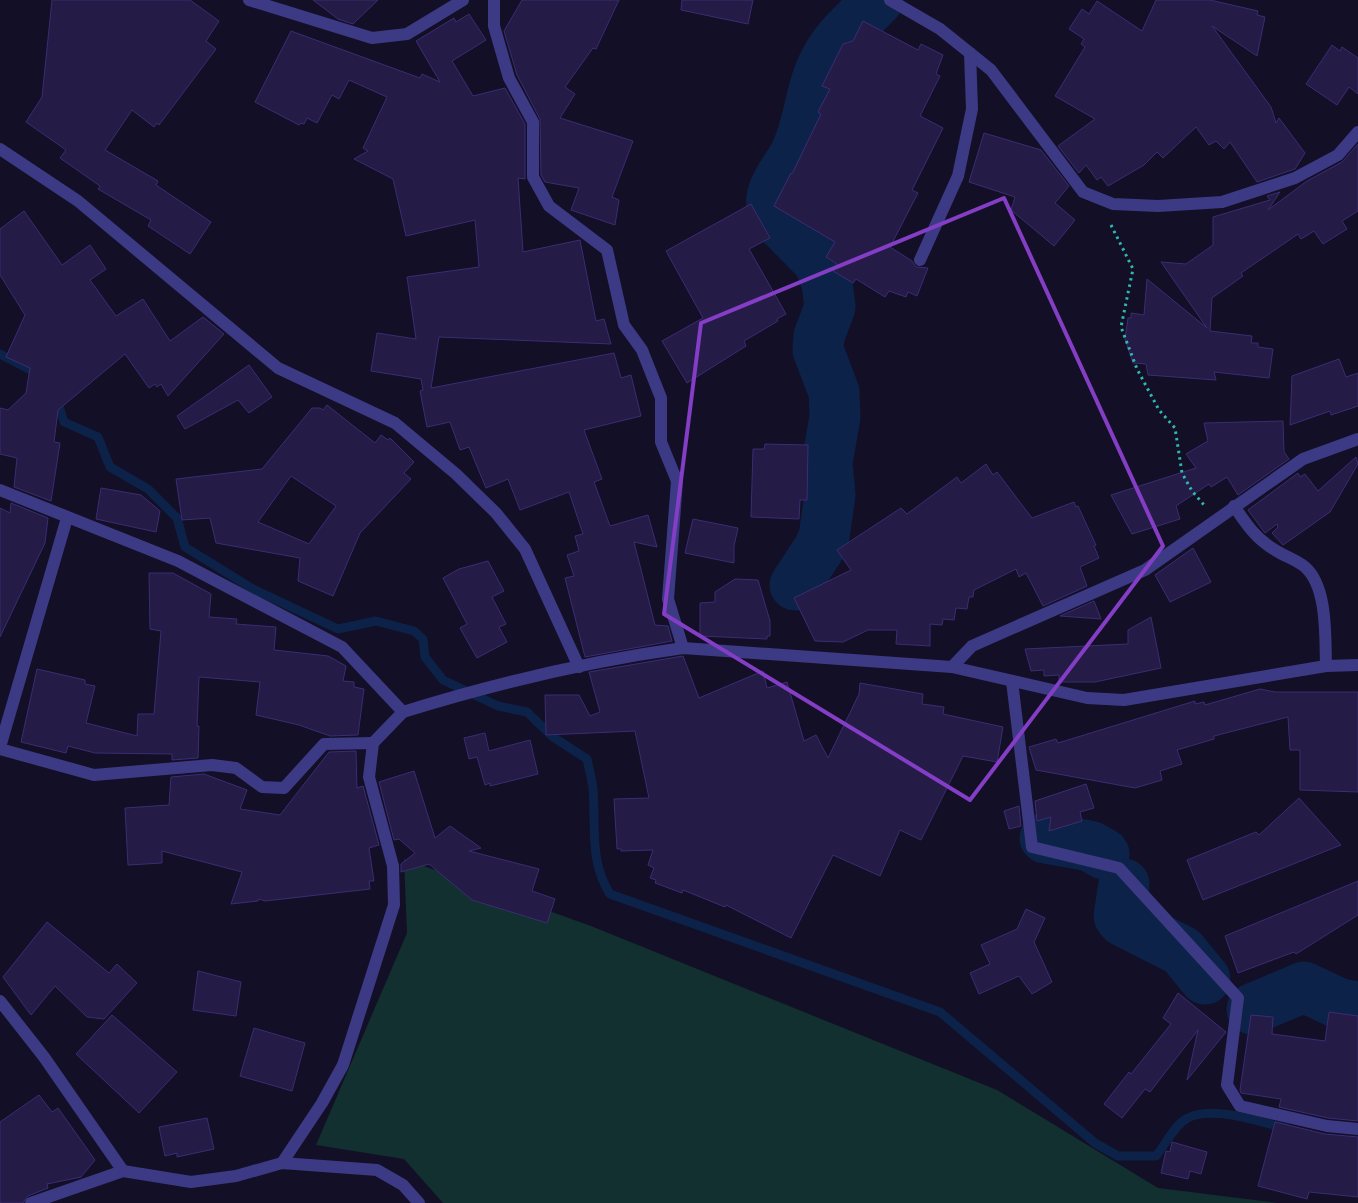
<svg xmlns="http://www.w3.org/2000/svg" width="1358" height="1203" font-family="Roboto,sans-serif">
<style>
.green{fill:#12302f}
.lines{fill:none;stroke-linecap:round;stroke-linejoin:round}
.stream{stroke:#0c2248;stroke-width:9}
.river{stroke:#0c2248;stroke-width:51}
.building{fill:#241b47;stroke:#3b2d73;fill-rule:evenodd}
.path{stroke:#2fb8b0;stroke-width:3;stroke-dasharray:2.5 4;stroke-linecap:butt}
.service{stroke:#3d3a85;stroke-width:12}
.minor{stroke:#3d3a85;stroke-width:12}
.marked{fill:none;stroke:#843dc5;stroke-width:4;stroke-linejoin:round}
</style>
<rect width="100%" height="100%" fill="#130f26"/>
<!-- green -->
<polygon class="green" points="404,859 591,926 997,1090 1158,1188 1277,1203 443,1203 404,1159 316,1145 407,933"/>
<g class="lines">
<!-- stream -->
<g class="stream">
<polyline points="0,354 40,375"/>
<path d="M56 397 64 422 98 437 110 467 148 489 177 518 185 547 253 589 338 629 376 621 414 631 423 639 425 657 443 680 498 706 527 712 553 737 587 759C589 769 592 779 593 789 596 826 589 861 610 894L940 1012 1095 1143 1118 1156H1156C1165 1145 1174 1126 1186 1119 1209 1104 1260 1122 1286 1128"/>
</g>
<!-- river -->
<g class="river">
<path d="M795 585 818 550 824 537 830 495 827 463 835 417 834 392 818 350 819 336 830 307 827 283 819 262 773 215C766 192 783 175 794 156 811 124 809 85 829 54 841 34 862 17 878 0"/>
<polyline points="1045,838 1090,846 1104,854"/>
<polyline points="1124,884 1119,916 1123,921 1182,951 1205,979"/>
<polyline points="1252,1009 1304,987 1340,1004 1358,1007"/>
</g>
</g>
<!-- building -->
<g class="building">
<polygon points="52,0 190,0 219,21 206,41 216,49 159,125 157,123 154,127 132,110 105,150 158,181 156,185 211,222 190,254 148,226 151,220 98,189 100,186 60,158 66,150 26,122 42,97"/>
<polygon points="313,0 378,0 353,24 338,19"/>
<polygon points="522,0 619,0 596,49 593,48 565,87 575,94 560,118 633,141 612,197 619,200 615,225 571,210 579,188 545,182 541,175 540,119 517,75 504,31"/>
<polygon points="682,0 753,0 748,24 681,10"/>
<polygon points="1156,0 1210,0 1258,11 1257,15 1265,17 1257,56 1212,26 1271,107 1276,123 1279,118 1305,153 1295,169 1257,182 1230,142 1224,149 1216,141 1209,145 1196,127 1163,158 1157,152 1144,165 1108,186 1101,177 1097,180 1086,165 1079,173 1058,146 1095,119 1055,96 1085,47 1081,44 1084,39 1069,29 1082,9 1089,14 1097,1 1142,31"/>
<polygon points="469,14 486,40 452,61 473,96 505,88 525,124 525,179 518,178 523,252 580,240 596,321 604,319 611,344 439,337 431,388 614,353 621,378 631,375 641,416 584,430 602,479 594,482 610,526 648,515 657,547 634,542 655,625 668,626 672,641 585,657 565,578 574,576 567,555 579,551 575,536 583,534 569,492 520,510 508,479 486,488 469,447 460,450 450,422 427,427 420,391 423,390 421,379 371,371 377,333 416,339 407,277 479,267 475,220 406,236 393,179 354,159 368,151 363,148 387,97 349,80 339,99 332,95 317,123 307,118 304,124 301,123 299,125 255,102 291,31 420,78 422,74 440,82 416,41 454,18 456,22"/>
<polygon points="863,21 918,50 921,44 943,55 936,74 940,76 920,116 943,128 912,190 918,193 890,247 912,261 916,267 928,268 917,296 908,292 906,297 889,291 885,297 856,279 853,283 833,271 837,264 826,257 835,242 774,206 791,173 792,174 821,114 818,112 830,89 822,86 843,44 853,41"/>
<polygon points="1332,45 1340,51 1342,47 1358,58 1358,94 1349,87 1337,105 1306,84"/>
<polygon points="984,133 1041,150 1069,186 1055,203 1075,220 1054,246 1011,210 1015,197 969,182"/>
<polygon points="1358,144 1358,211 1342,221 1347,229 1323,244 1314,231 1301,239 1298,234 1241,273 1243,276 1212,298 1210,331 1252,336 1251,343 1258,343 1258,347 1273,349 1269,378 1214,372 1216,380 1148,375 1146,364 1133,363 1125,339 1128,318 1131,318 1131,313 1144,315 1147,279 1207,328 1161,262 1186,264 1213,245 1213,217 1270,200 1267,196 1280,192 1268,210 1307,181 1342,162"/>
<polygon points="751,204 770,238 749,249 786,314 777,319 778,321 744,341 746,346 687,383 662,341 703,318 666,251"/>
<polygon points="24,211 62,265 90,245 106,269 90,280 116,316 143,299 170,341 203,317 224,334 168,396 161,384 157,387 155,384 149,388 125,354 58,410 54,442 60,443 51,501 14,487 17,458 0,454 0,408 8,410 26,393 30,368 6,357 25,315 0,275 0,229"/>
<polygon points="1339,359 1346,377 1358,373 1358,406 1331,415 1330,411 1290,425 1292,376"/>
<polygon points="249,365 272,397 249,413 238,400 185,429 177,416"/>
<path d="M327 405 375 443 381 435 388 440 390 438 414 462 404 473 411 479 360 533 333 596 298 581 300 558 216 543 210 518 182 520 176 479 262 469 312 408H320L323 410ZM291 476 336 506 309 544 258 522Z"/>
<polygon points="1283,421 1284,452 1289,459 1238,495 1227,477 1211,487 1209,484 1176,506 1180,519 1132,534 1111,495 1196,468 1186,454 1208,441 1204,423"/>
<polygon points="765,444 808,445 807,500 800,500 799,519 751,517 753,449 764,449"/>
<polygon points="1356,457 1358,464 1330,512 1283,545 1272,533 1278,527 1277,524 1265,533 1248,510 1298,473 1300,477 1305,474 1318,491"/>
<polygon points="986,464 993,475 997,472 1032,518 1074,502 1076,507 1078,506 1096,545 1094,546 1099,558 1080,567 1087,586 1043,606 1026,573 1019,577 1016,569 974,590 973,597 969,597 967,609 956,608 954,620 943,619 942,625 930,624 930,646 896,644 897,630 868,630 843,642 815,641 794,598 851,570 837,550 901,508 907,514 957,477 961,483"/>
<polygon points="101,488 141,495 160,511 156,532 96,519"/>
<polygon points="11,503 48,518 45,543 0,637 0,508 10,513"/>
<polygon points="693,519 738,528 734,546 734,563 685,553"/>
<polygon points="1193,548 1211,582 1170,602 1155,575"/>
<polygon points="488,561 504,591 492,597 506,624 499,627 507,642 477,658 460,628 467,624 443,578 459,569"/>
<polygon points="149,573 173,573 211,594 209,617 237,619 236,624 276,627 274,650 328,656 346,666 343,681 354,682 354,687 364,689 358,735 330,736 299,725 256,715 260,682 199,677 197,726 199,726 198,758 172,760 172,754 95,753 68,746 66,753 21,742 37,669 85,680 85,684 95,686 86,723 137,736 138,714 154,714 161,631 150,629"/>
<polygon points="735,579 758,580 770,621 770,636 767,636 767,639 700,636 700,603 715,602 715,592"/>
<polygon points="1094,601 1101,619 1060,616"/>
<polygon points="1151,617 1161,668 1095,682 1059,682 1059,675 1044,676 1044,670 1031,671 1025,649 1128,644 1128,630"/>
<polygon points="683,656 699,698 763,671 767,688 787,682 804,741 816,735 828,758 859,694 860,683 923,694 922,704 944,707 943,714 1003,727 997,762 963,756 921,840 900,830 880,876 833,855 791,938 726,905 725,907 683,890 682,893 655,883 656,880 650,878 654,868 648,865 653,850 621,851 621,849 617,849 614,799 649,798 635,731 546,735 545,695 579,695 590,716 600,712 589,672"/>
<polygon points="1260,689 1275,692 1358,692 1358,792 1300,790 1300,750 1290,750 1288,717 1214,736 1214,739 1177,750 1182,764 1160,771 1162,780 1135,788 1036,770 1029,747 1056,739 1058,743 1195,701 1195,704 1204,702 1205,705"/>
<polygon points="485,733 489,751 530,740 538,774 490,786 490,783 485,785 477,757 469,759 464,738"/>
<polygon points="356,751 357,788 363,786 379,845 369,848 374,881 369,881 370,889 265,901 259,899 258,901 231,904 242,872 162,851 162,863 128,865 125,808 169,805 171,777 204,774 247,790 240,809 280,815 329,752"/>
<polygon points="414,771 435,838 450,826 481,848 469,851 539,869 532,891 555,899 547,923 472,900 429,864 401,872 401,864 415,853 399,839 394,840 379,782"/>
<polygon points="1086,784 1094,808 1080,812 1082,821 1049,831 1051,817 1037,821 1035,801"/>
<polygon points="1299,798 1341,845 1203,900 1187,860 1256,832 1259,835"/>
<polygon points="1019,806 1021,826 1009,829 1004,811"/>
<polygon points="1358,881 1358,915 1296,954 1294,952 1238,973 1225,936"/>
<polygon points="1026,909 1045,918 1034,942 1052,982 1032,994 1019,976 979,994 970,973 990,964 981,945 1017,929"/>
<polygon points="47,922 109,973 117,964 137,983 104,1019 87,1017 55,986 31,1015 3,977"/>
<polygon points="198,971 241,982 236,1016 193,1010"/>
<polygon points="1178,993 1226,1032 1187,1080 1198,1030 1150,1092 1145,1089 1122,1118 1104,1104 1129,1072 1131,1074 1171,1024 1163,1018"/>
<polygon points="1329,1012 1358,1016 1358,1121 1328,1118 1279,1107 1281,1099 1241,1093 1240,1090 1251,1015 1273,1017 1272,1034 1325,1041"/>
<polygon points="112,1015 177,1072 139,1113 76,1054"/>
<polygon points="254,1028 305,1043 292,1091 240,1076"/>
<polygon points="39,1095 52,1112 58,1108 95,1160 81,1177 47,1184 48,1188 28,1196 23,1203 0,1203 0,1122"/>
<polygon points="207,1118 214,1149 177,1157 177,1153 165,1156 159,1127"/>
<polygon points="1275,1122 1325,1134 1358,1137 1358,1197 1309,1192 1307,1199 1258,1186"/>
<polygon points="1172,1142 1207,1152 1201,1174 1190,1171 1188,1179 1161,1173 1166,1151 1170,1152"/>
</g>
<g class="lines">
<!-- path -->
<polyline class="path" points="1111,225 1133,269 1121,327 1137,369 1159,410 1175,428 1182,473 1192,491 1204,505"/>
<!-- service -->
<path class="service" d="M1234 506C1246 524 1256 539 1275 550 1284 556 1297 560 1305 567 1328 587 1325 638 1326 666"/>
<!-- minor -->
<g class="minor">
<polyline points="249,0 372,38 407,34 463,0"/>
<polyline points="494,0 494,26 509,78 533,122 533,177 549,206 607,250 624,325 642,350 661,398 661,442 677,481 668,599 683,648"/>
<polyline points="890,0 940,29 991,70 1083,192 1113,204 1158,206 1222,202 1295,178 1338,155 1358,132"/>
<polyline points="0,149 78,201 278,368 395,423 456,474 496,513 525,549 579,667"/>
<polyline points="920,260 958,176 972,109 970,53"/>
<polyline points="0,490 178,561 342,647 403,712 373,743 369,777 393,866 394,905 343,1065 322,1103 282,1163"/>
<polyline points="952,667 972,646 1145,570 1303,459 1358,439"/>
<polyline points="1012,681 1032,847 1119,868 1238,998 1227,1085 1240,1106 1327,1126 1358,1129"/>
<path d="M403 712C494 684 589 661 683 648L952 667 1087 698 1124 700 1326 666 1358 665"/>
<polyline points="0,747 67,518"/>
<polyline points="0,749 94,775 212,765 236,768 262,787 284,788 324,744 373,743"/>
<polyline points="0,1001 44,1057 123,1171"/>
<polyline points="31,1203 123,1171 191,1182 236,1176 282,1163 377,1170 403,1185 419,1203"/>
</g>
</g>
<!-- marked area -->
<path class="marked" d="M1004 198 1163 546 970 800 664 614 701 323Z"/>
</svg>
